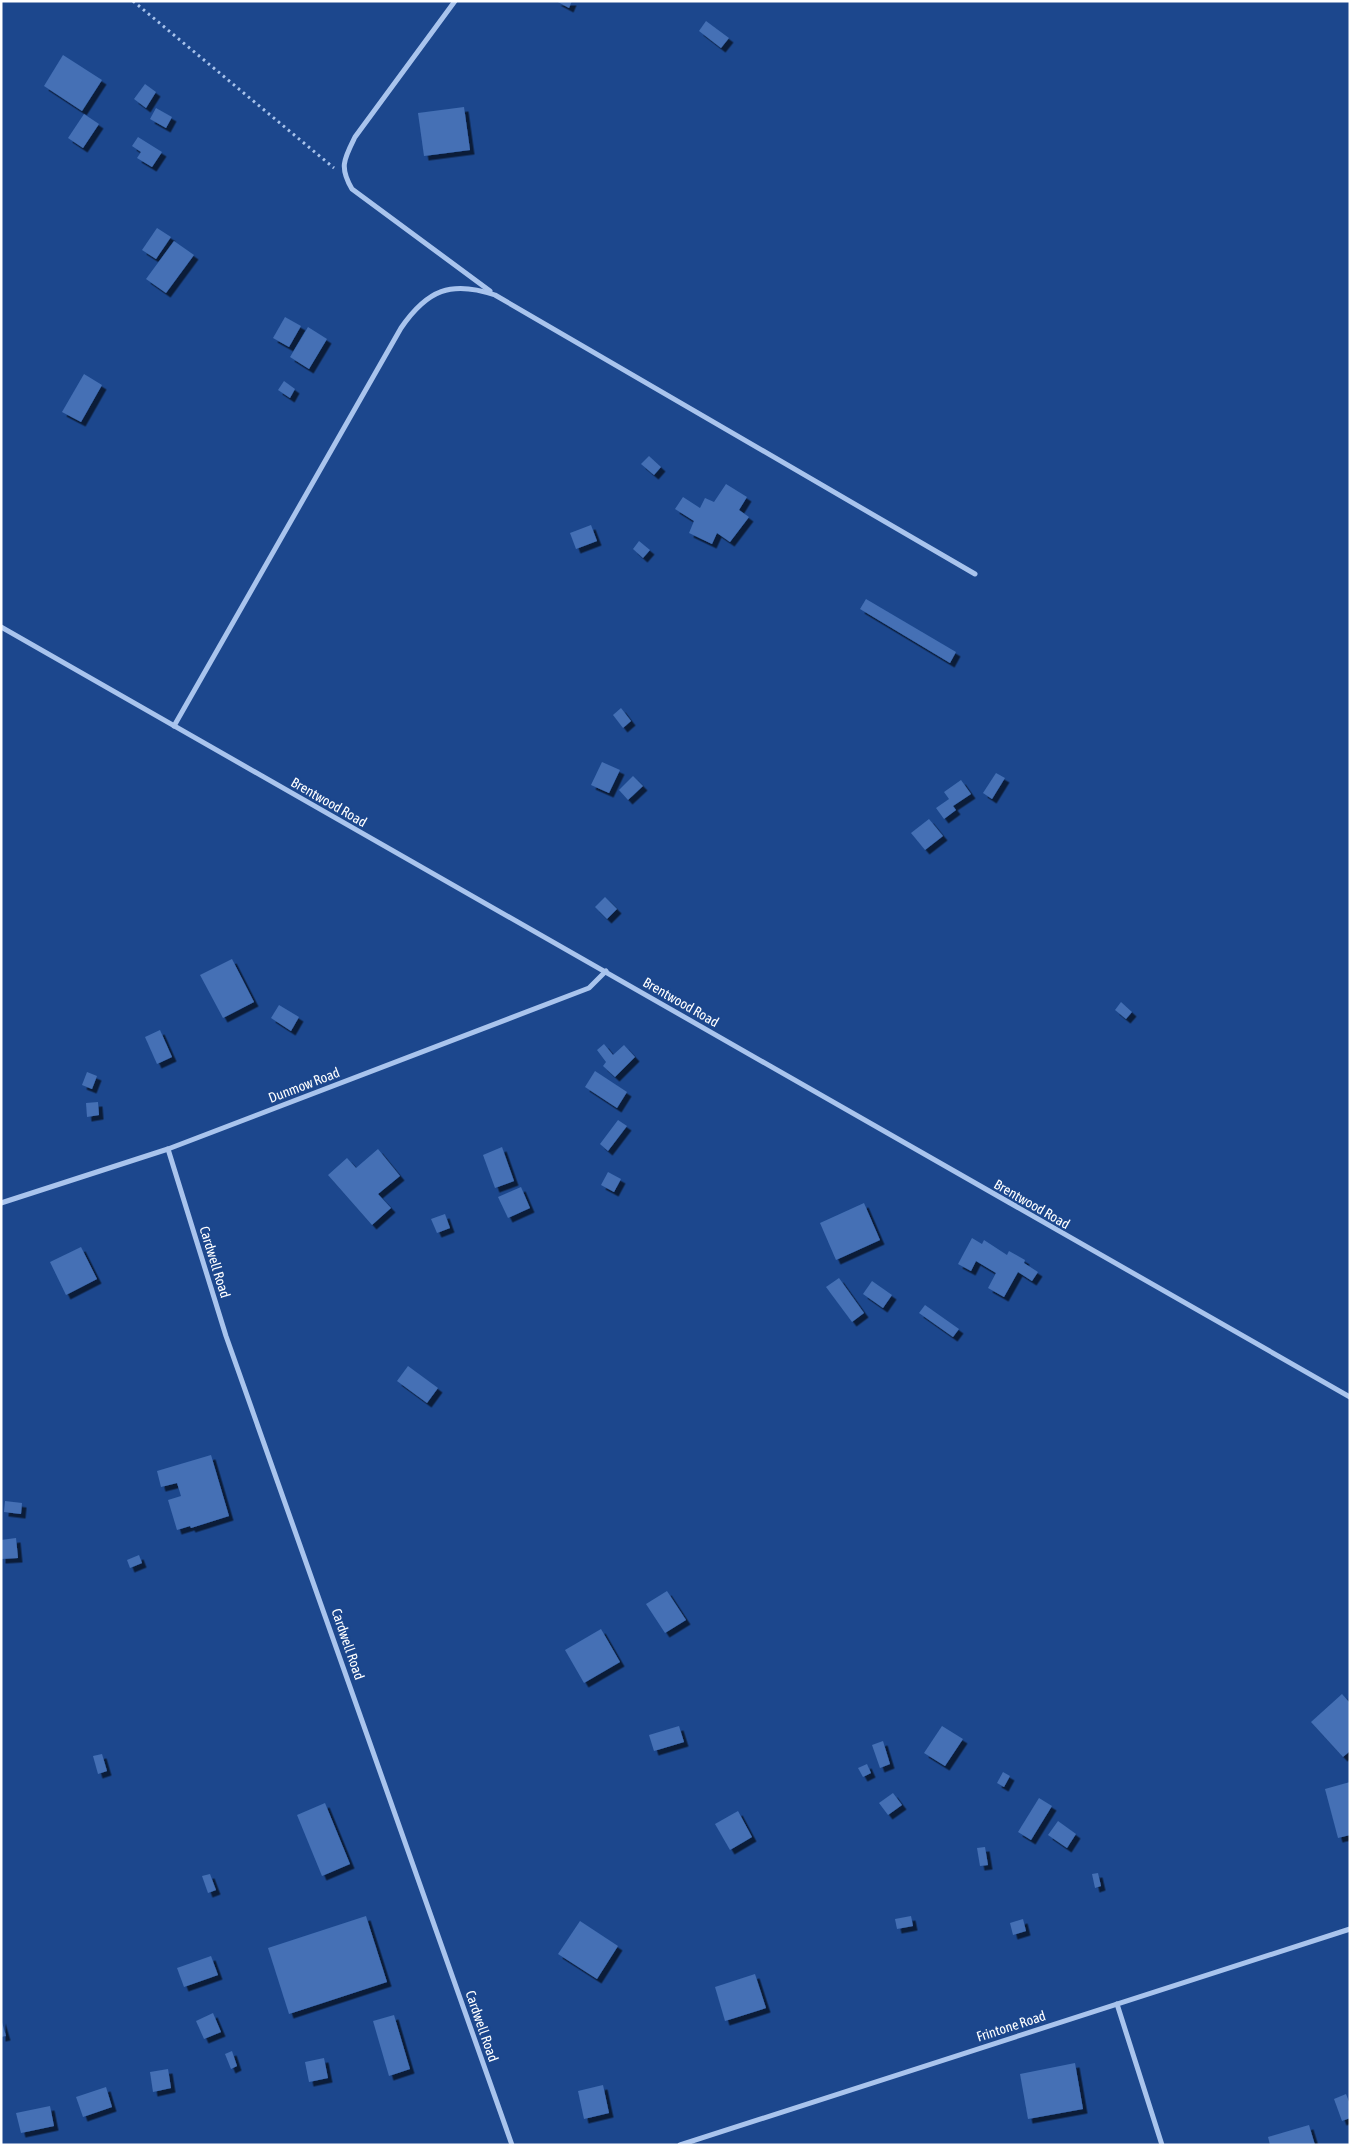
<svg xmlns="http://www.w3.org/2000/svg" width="1351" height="2146" font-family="'Asap Condensed',sans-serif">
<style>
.building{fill:#4470b5;filter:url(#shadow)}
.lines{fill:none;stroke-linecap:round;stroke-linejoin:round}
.path{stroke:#a9c4ed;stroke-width:3;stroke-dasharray:2.5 4;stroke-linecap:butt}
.street{stroke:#a9c4ed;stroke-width:5}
.labels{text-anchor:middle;stroke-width:4;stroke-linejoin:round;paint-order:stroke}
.street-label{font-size:14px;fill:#fff;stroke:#1c478d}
</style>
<defs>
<filter id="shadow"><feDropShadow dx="4.5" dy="4.5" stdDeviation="0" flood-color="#0009"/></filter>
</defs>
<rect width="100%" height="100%" fill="#1c478d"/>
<!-- building -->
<g class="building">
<polygon points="556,1 572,1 569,8"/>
<polygon points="706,21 729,38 721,48 699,31"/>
<polygon points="63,55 102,80 82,111 44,86"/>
<polygon points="145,84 156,92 146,108 134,99"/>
<polygon points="464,107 470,150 424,156 418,113"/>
<polygon points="156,108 172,117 166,128 150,119"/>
<polygon points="84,114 99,124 83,148 68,138"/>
<polygon points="138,137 162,152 152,167 137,158 141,152 132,146"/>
<polygon points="157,228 171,237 156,259 142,250"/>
<polygon points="174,241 194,255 166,293 146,279"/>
<polygon points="285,317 301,326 289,347 273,338"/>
<polygon points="308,327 327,339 309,369 290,357"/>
<polygon points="84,374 102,385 81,422 62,412"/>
<polygon points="284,381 295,389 290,398 278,390"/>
<polygon points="649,456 661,467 654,475 641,464"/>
<polygon points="726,484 747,497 739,510 749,517 730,542 717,533 712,544 689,533 694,521 675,509 683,497 700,508 705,498 714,502"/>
<polygon points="591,525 597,541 576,549 570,533"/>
<polygon points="639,541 650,550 643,558 633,549"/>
<polygon points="866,599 956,652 950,663 860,609"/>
<polygon points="621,708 631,721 623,728 613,715"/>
<polygon points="602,762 620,770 609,793 591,785"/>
<polygon points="996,773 1005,778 992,799 983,793"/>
<polygon points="633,776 643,786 628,800 619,790"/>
<polygon points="961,780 971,794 953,806 956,810 944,819 936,808 949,799 944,792"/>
<polygon points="929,819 943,836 925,850 911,833"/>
<polygon points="605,897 617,909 607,919 595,907"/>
<polygon points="232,959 254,1002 223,1018 200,975"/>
<polygon points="1121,1002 1132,1012 1126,1019 1115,1010"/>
<polygon points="279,1005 299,1017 291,1031 271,1018"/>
<polygon points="160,1030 172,1057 157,1064 145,1037"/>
<polygon points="604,1044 613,1055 624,1045 635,1057 615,1077 603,1066 606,1062 597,1050"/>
<polygon points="595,1071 627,1092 617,1108 585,1087"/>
<polygon points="87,1072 97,1076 92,1089 82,1085"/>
<polygon points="98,1102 99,1115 87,1117 86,1103"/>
<polygon points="618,1120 627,1126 608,1151 600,1144"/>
<polygon points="502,1147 514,1181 495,1188 483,1155"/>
<polygon points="378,1149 400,1176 378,1194 391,1208 372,1225 328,1175 347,1158 356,1168"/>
<polygon points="608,1172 621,1179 614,1192 601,1185"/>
<polygon points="521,1187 530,1208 508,1218 498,1197"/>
<polygon points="864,1203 880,1240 836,1260 820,1223"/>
<polygon points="445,1214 450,1228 437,1233 431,1219"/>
<polygon points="972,1238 982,1244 984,1240 1007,1255 1009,1251 1025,1260 1024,1263 1038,1272 1032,1281 1018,1272 1004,1297 988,1288 996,1273 976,1261 971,1271 958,1264"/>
<polygon points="81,1247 97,1279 66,1295 50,1262"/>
<polygon points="839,1278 864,1313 852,1322 826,1287"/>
<polygon points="872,1281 892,1295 883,1308 863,1294"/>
<polygon points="925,1305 959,1329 953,1337 919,1313"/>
<polygon points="408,1366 438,1388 427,1403 397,1381"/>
<polygon points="211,1455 229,1516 191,1528 190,1526 177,1530 168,1500 181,1496 177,1483 161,1487 157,1471"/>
<polygon points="5,1501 22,1503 21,1514 4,1512"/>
<polygon points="16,1538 18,1558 1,1559 1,1540"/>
<polygon points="139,1555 142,1563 130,1568 127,1560"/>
<polygon points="667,1591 686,1620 665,1633 646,1604"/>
<polygon points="601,1629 620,1662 584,1683 565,1650"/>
<polygon points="1342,1694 1350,1703 1350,1751 1343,1757 1311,1722"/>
<polygon points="679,1726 684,1742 654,1751 649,1735"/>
<polygon points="942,1726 963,1739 945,1766 924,1753"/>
<polygon points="883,1741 890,1764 880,1768 872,1745"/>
<polygon points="102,1754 107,1771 98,1774 93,1756"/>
<polygon points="867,1764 871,1773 863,1777 858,1768"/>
<polygon points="1003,1772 1010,1776 1004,1787 997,1783"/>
<polygon points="1350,1782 1350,1835 1338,1838 1325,1789"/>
<polygon points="893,1793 902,1805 888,1815 879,1803"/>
<polygon points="1039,1798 1052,1806 1031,1840 1018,1832"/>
<polygon points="325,1803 350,1864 322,1876 297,1815"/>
<polygon points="738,1811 752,1837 730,1850 715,1824"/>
<polygon points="1058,1821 1076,1834 1067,1848 1048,1835"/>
<polygon points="985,1847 988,1865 980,1866 977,1848"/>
<polygon points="1098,1873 1101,1886 1095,1888 1092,1874"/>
<polygon points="210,1874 216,1890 208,1893 202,1876"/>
<polygon points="366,1916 387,1982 289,2014 268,1948"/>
<polygon points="911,1916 913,1926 897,1929 895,1919"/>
<polygon points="1023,1919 1026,1931 1013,1935 1010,1923"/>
<polygon points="580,1921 618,1946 597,1979 558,1954"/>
<polygon points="211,1956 218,1975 184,1987 177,1968"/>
<polygon points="755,1974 766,2008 725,2021 715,1987"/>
<polygon points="213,2013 221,2032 204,2039 196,2021"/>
<polygon points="394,2015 410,2069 389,2076 373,2021"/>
<polygon points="1,2019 6,2036 1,2037"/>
<polygon points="232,2051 237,2066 231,2069 225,2054"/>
<polygon points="324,2058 328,2078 309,2082 305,2062"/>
<polygon points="1075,2063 1083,2109 1028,2119 1020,2074"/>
<polygon points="168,2069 171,2088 153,2092 150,2072"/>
<polygon points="603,2085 609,2113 584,2119 578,2091"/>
<polygon points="106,2087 112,2107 83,2117 76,2097"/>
<polygon points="1346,2094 1350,2104 1350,2118 1342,2121 1334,2099"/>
<polygon points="50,2106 54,2126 21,2133 16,2113"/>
<polygon points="1309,2125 1315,2145 1270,2145 1268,2137"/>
</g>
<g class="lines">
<!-- path -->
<polyline class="path" points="133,1 334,168"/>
<!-- street -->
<g class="street">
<path d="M455 1 355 137C344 159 339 167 352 189L490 291"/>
<polyline points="1,627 1350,1397"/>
<path d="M174 726 401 328C427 290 451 280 495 295L975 574"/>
<polyline points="168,1149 226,1336 512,2145"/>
<polyline points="1,1203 168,1149 589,988 606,971"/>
<polyline points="1117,2004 1162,2145"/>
<polyline points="680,2145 1350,1929"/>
</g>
</g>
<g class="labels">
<!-- street labels -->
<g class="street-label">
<text transform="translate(329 802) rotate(30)" y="5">Brentwood Road</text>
<text transform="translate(681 1002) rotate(30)" y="5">Brentwood Road</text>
<text transform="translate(304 1085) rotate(-21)" y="5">Dunmow Road</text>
<text transform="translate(1032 1204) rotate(30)" y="5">Brentwood Road</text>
<text transform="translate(215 1262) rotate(73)" y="5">Cardwell Road</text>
<text transform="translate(348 1644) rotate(71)" y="5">Cardwell Road</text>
<text transform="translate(482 2026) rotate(71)" y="5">Cardwell Road</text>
<text transform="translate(1011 2026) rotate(-18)" y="5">Frintone Road</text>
</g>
</g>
<!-- border -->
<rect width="1351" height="2146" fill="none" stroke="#ffffff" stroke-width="5"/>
</svg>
